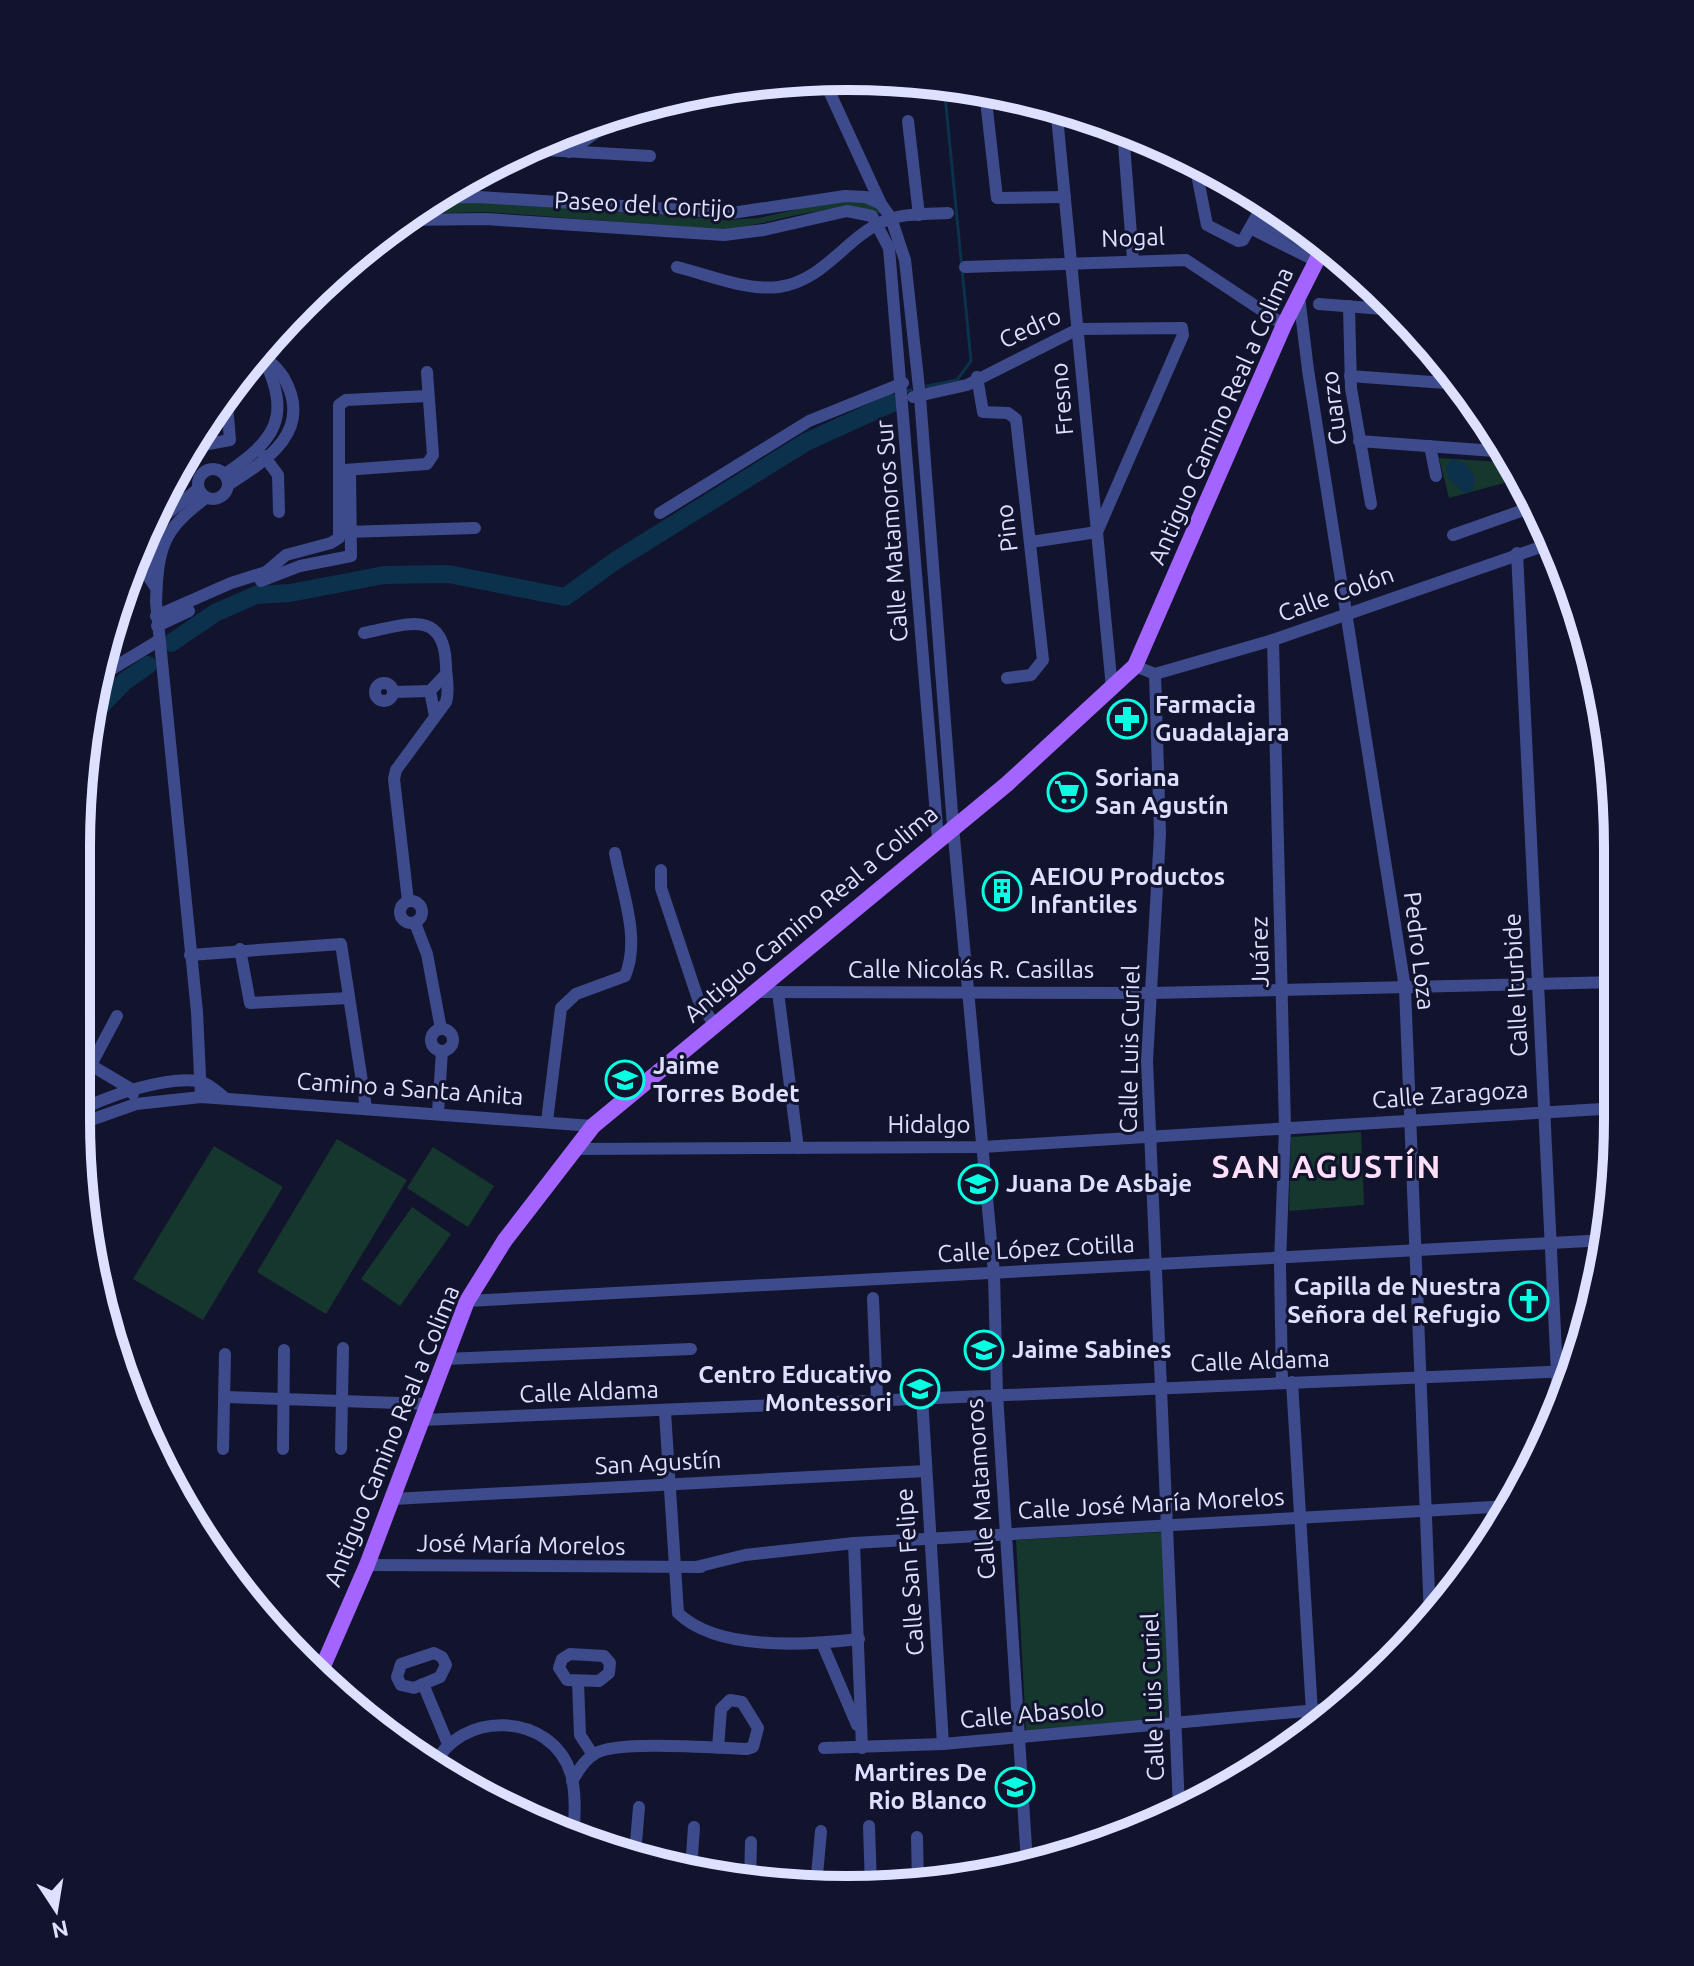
<svg xmlns="http://www.w3.org/2000/svg" width="1694" height="1966" font-family="Ubuntu,sans-serif">
<style>
.green{fill:#15372e}
.water{fill:#0b314c}
.lines{fill:none;stroke-linecap:round;stroke-linejoin:round}
.stream{stroke:#0b314c;stroke-width:3}
.river{stroke:#0b314c;stroke-width:18}
.minor{stroke:#3d4b8c;stroke-width:12}
.major{stroke:#a364ff;stroke-width:16}
.labels{text-anchor:middle;stroke-width:6;stroke-linejoin:round;paint-order:stroke}
.street-label{font-size:24px;fill:#dde1ff;stroke:#12132d}
.poi-label{font-size:24px;font-weight:bold;fill:#dde1ff;stroke:#12132d;text-anchor:start}
.district-label{font-size:32px;font-weight:bold;letter-spacing:2px;fill:#ffdffa;stroke:#12132d}
.rim{fill:none;stroke:#dde1ff;stroke-width:10}
</style>
<rect width="100%" height="100%" fill="#12132d"/>
<!-- green -->
<g class="green">
<path d="M846 198 877 204 880 214C839 197 770 225 724 230L487 212 413 214 428 204 488 201 726 220 759 218Z"/>
<polygon points="1439,458 1515,463 1516,465 1511,481 1449,498"/>
<polygon points="1361,1132 1364,1205 1289,1211 1291,1137"/>
<polygon points="337,1139 407,1180 326,1314 257,1272"/>
<polygon points="214,1146 283,1187 203,1320 133,1279"/>
<polygon points="433,1147 494,1186 468,1227 407,1188"/>
<polygon points="412,1207 451,1234 400,1306 361,1279"/>
<polygon points="1163,1532 1169,1718 1026,1731 1016,1540"/>
</g>
<!-- water -->
<polygon class="water" points="1451,459 1465,463 1475,477 1473,490 1464,493 1450,480 1446,468"/>
<g class="lines">
<!-- stream -->
<g class="stream">
<polyline points="927,386 957,380 971,361 944,85"/>
<polyline points="907,391 911,390"/>
</g>
<!-- river -->
<g class="river">
<polyline points="171,643 215,613 256,595 290,593 384,575 448,574 565,597 615,561 806,442 892,403"/>
<polyline points="93,714 125,681 148,665"/>
</g>
<!-- minor -->
<g class="minor">
<polyline points="824,80 881,204 891,218 905,260 920,397 953,826 994,1274 997,1394 1027,1863"/>
<polyline points="985,92 997,198 1065,197"/>
<polyline points="986,102 1038,101"/>
<polyline points="644,106 654,113"/>
<polyline points="1056,106 1112,688"/>
<polyline points="595,119 611,127 633,109"/>
<polyline points="908,121 919,215"/>
<polyline points="1123,131 1133,260"/>
<polyline points="528,149 650,156"/>
<polyline points="569,152 605,126"/>
<polyline points="1195,164 1207,225 1238,241 1243,240 1264,203"/>
<polyline points="435,198 479,197 732,213 845,196 866,197 881,204"/>
<polyline points="1256,218 1322,250"/>
<polyline points="404,220 486,219 724,235 764,230 847,211 872,216 889,248 938,839"/>
<polyline points="1250,228 1316,261"/>
<polyline points="1319,256 1341,258"/>
<path d="M677 267C709 275 746 291 779 287 823 281 845 239 882 222 901 213 927 214 948 213"/>
<polyline points="965,267 1186,260 1284,325"/>
<polyline points="1299,296 1308,370 1405,988 1430,1618"/>
<polyline points="1319,304 1396,310"/>
<polyline points="1349,306 1351,388 1371,504"/>
<polyline points="1350,376 1459,384"/>
<polyline points="977,377 983,412 1008,413 1016,419 1043,660 1031,675 1007,678"/>
<polyline points="913,397 967,385 1078,329 1182,328 1183,335 1097,532 1031,542"/>
<polyline points="1359,441 1508,452"/>
<polyline points="1430,446 1436,476"/>
<polyline points="192,447 230,440 226,392"/>
<polyline points="264,456 278,475 279,512"/>
<circle cx="213" cy="484" r="15"/>
<polyline points="344,470 427,464 433,455 427,372"/>
<polyline points="176,472 178,487"/>
<path d="M225 474C275 440 292 418 264 359"/>
<path d="M228 485C267 460 314 431 284 378 277 367 269 358 256 355"/>
<polyline points="660,513 809,421 903,383"/>
<polyline points="346,532 475,528"/>
<polyline points="1453,535 1535,506"/>
<polyline points="1517,553 1559,1414"/>
<polyline points="261,581 300,566 351,556 350,470"/>
<polyline points="156,588 148,576 157,522 198,489"/>
<polyline points="156,616 231,583 266,572 286,555 331,543 339,538 339,405 346,400 428,396"/>
<polyline points="157,626 189,611"/>
<path d="M364 633C405 625 444 607 446 665 446 678 450 690 446 702L396 770 394 779 408 901"/>
<polyline points="1273,640 1285,1128 1280,1264 1282,1383"/>
<polyline points="1135,666 1155,674 1273,640 1552,543"/>
<polyline points="105,673 158,641"/>
<polyline points="1155,674 1160,834 1147,1061 1179,1808"/>
<circle cx="384" cy="692" r="9"/>
<polyline points="394,692 430,691"/>
<polyline points="435,716 430,691 446,674"/>
<polyline points="661,870 661,888 698,999 715,1026"/>
<circle cx="411" cy="912" r="11"/>
<polyline points="415,923 427,954 441,1029"/>
<polyline points="240,949 250,1003 349,998"/>
<polyline points="190,955 341,944 366,1108"/>
<polyline points="757,992 1151,993 1617,982"/>
<polyline points="778,992 798,1148"/>
<circle cx="442" cy="1040" r="11"/>
<polyline points="77,1057 131,1089 133,1094"/>
<polyline points="92,1063 117,1016"/>
<polyline points="77,1084 84,1116"/>
<path d="M201 1097 197 1012 156 602C158 548 162 530 206 498"/>
<polyline points="438,1112 442,1051"/>
<path d="M76 1114C97 1097 179 1072 204 1083 211 1086 219 1093 225 1098"/>
<polyline points="76,1121 85,1122 136,1104 201,1097 593,1126"/>
<path d="M547 1121 561 1008 576 994 625 976C641 939 622 892 615 853"/>
<polyline points="574,1149 983,1147 1618,1108"/>
<polyline points="873,1298 877,1399"/>
<polyline points="467,1301 1606,1240"/>
<polyline points="445,1359 691,1349"/>
<polyline points="1292,1382 1313,1729"/>
<polyline points="225,1397 428,1404"/>
<polyline points="922,1397 943,1744"/>
<path d="M665 1412 678 1613C718 1652 808 1645 859 1639"/>
<polyline points="422,1420 1572,1371"/>
<polyline points="223,1449 225,1354"/>
<polyline points="283,1449 284,1350"/>
<polyline points="341,1449 343,1348"/>
<polyline points="393,1499 926,1471"/>
<polyline points="854,1543 862,1748"/>
<polyline points="367,1565 701,1567"/>
<polyline points="696,1567 745,1555 854,1543 1510,1506"/>
<polyline points="822,1643 857,1725"/>
<polygon points="434,1653 442,1657 446,1665 440,1677 414,1688 401,1685 397,1677 401,1664"/>
<polygon points="570,1654 604,1656 610,1663 609,1673 599,1681 567,1680 559,1668 562,1659"/>
<polyline points="578,1682 580,1735 593,1755"/>
<polyline points="423,1684 448,1744"/>
<polyline points="824,1748 943,1744 1339,1708"/>
<path d="M433 1768C458 1709 552 1711 571 1774 576 1793 575 1818 573 1837"/>
<path d="M572 1781C579 1770 585 1759 596 1753 619 1740 716 1748 747 1749L753 1747 758 1728 742 1702 730 1700 721 1709 718 1748"/>
<polyline points="869,1826 871,1887"/>
<polyline points="917,1837 918,1884"/>
<polyline points="635,1854 639,1807"/>
<polyline points="691,1869 694,1827"/>
<polyline points="750,1883 751,1842"/>
<polyline points="816,1886 821,1831"/>
</g>
<!-- major -->
<polyline class="major" points="320,1673 367,1565 467,1301 505,1240 593,1126 1007,784 1135,666 1284,325 1325,244"/>
</g>
<!-- icons -->
<defs>
<symbol id="pharmacy-ring" viewBox="-11 -11 22 22"><circle r="9.5" fill="#12132d" stroke="#09ffe2" stroke-width="1.5"/><path d="M-2-6h4v4h4v4h-4v4h-4v-4h-4v-4h4Z" fill="#09ffe2"/></symbol>
<symbol id="supermarket-ring" viewBox="-11 -11 22 22"><circle r="9.5" fill="#12132d" stroke="#09ffe2" stroke-width="1.5"/><path d="M-6-5.5h2.5l.6 2H6L4.5 2H-2.5L-4.4-4H-6ZM-1.5 3.2a1.3 1.3 0 1 0 .1 0ZM3 3.2a1.3 1.3 0 1 0 .1 0Z" fill="#09ffe2"/></symbol>
<symbol id="building-ring" viewBox="-11 -11 22 22"><circle r="9.5" fill="#12132d" stroke="#09ffe2" stroke-width="1.5"/><path d="M-4-6H4V6H1V3H-1V6H-4ZM-2.5-4.3h1.7v1.8h-1.7ZM.8-4.3h1.7v1.8H.8ZM-2.5-1h1.7V.8h-1.7ZM.8-1h1.7V.8H.8Z" fill="#09ffe2"/></symbol>
<symbol id="school-ring" viewBox="-11 -11 22 22"><circle r="9.5" fill="#12132d" stroke="#09ffe2" stroke-width="1.5"/><path d="M0-5L7-2L0 1L-7-2ZM-4 1L0 2.5L4 1V4Q0 6-4 4Z" fill="#09ffe2"/></symbol>
<symbol id="church-ring" viewBox="-11 -11 22 22"><circle r="9.5" fill="#12132d" stroke="#09ffe2" stroke-width="1.5"/><path d="M-1.2-6h2.4v3.5h3.3v2.4h-3.3V6h-2.4V-.1h-3.3v-2.4h3.3Z" fill="#09ffe2"/></symbol>
</defs>
<g fill-rule="evenodd">
<use href="#pharmacy-ring" x="1105" y="697" width="44" height="44"/>
<use href="#supermarket-ring" x="1045" y="770" width="44" height="44"/>
<use href="#building-ring" x="980" y="869" width="44" height="44"/>
<use href="#school-ring" x="603" y="1058" width="44" height="44"/>
<use href="#school-ring" x="956" y="1162" width="44" height="44"/>
<use href="#church-ring" x="1507" y="1279" width="44" height="44"/>
<use href="#school-ring" x="962" y="1328" width="44" height="44"/>
<use href="#school-ring" x="898" y="1367" width="44" height="44"/>
<use href="#school-ring" x="993" y="1765" width="44" height="44"/>
</g>
<g class="labels">
<!-- street labels -->
<g class="street-label">
<text transform="translate(645 205) rotate(3)" y="8">Paseo del Cortijo</text>
<text transform="translate(1133 238) rotate(-2)" y="8">Nogal</text>
<text transform="translate(1030 328) rotate(-25)" y="8">Cedro</text>
<text transform="translate(1062 399) rotate(-95)" y="8">Fresno</text>
<text transform="translate(1334 408) rotate(-97)" y="8">Cuarzo</text>
<text transform="translate(1221 416) rotate(-66)" y="8">Antiguo Camino Real a Colima</text>
<text transform="translate(1007 528) rotate(-97)" y="8">Pino</text>
<text transform="translate(892 531) rotate(-94)" y="8">Calle Matamoros Sur</text>
<text transform="translate(1336 594) rotate(-20)" y="8">Calle Colón</text>
<text transform="translate(811 914) rotate(-40)" y="8">Antiguo Camino Real a Colima</text>
<text transform="translate(1419 951) rotate(83)" y="8">Pedro Loza</text>
<text transform="translate(1260 952) rotate(-91)" y="8">Juárez</text>
<text x="971" y="978">Calle Nicolás R. Casillas</text>
<text transform="translate(1516 985) rotate(-93)" y="8">Calle Iturbide</text>
<text transform="translate(1130 1049) rotate(-89)" y="8">Calle Luis Curiel</text>
<text transform="translate(410 1089) rotate(4)" y="8">Camino a Santa Anita</text>
<text transform="translate(1450 1095) rotate(-4)" y="8">Calle Zaragoza</text>
<text x="929" y="1133">Hidalgo</text>
<text transform="translate(1036 1249) rotate(-3)" y="8">Calle López Cotilla</text>
<text transform="translate(1260 1361) rotate(-2)" y="8">Calle Aldama</text>
<text transform="translate(589 1392) rotate(-2)" y="8">Calle Aldama</text>
<text transform="translate(392 1436) rotate(-68)" y="8">Antiguo Camino Real a Colima</text>
<text transform="translate(658 1463) rotate(-3)" y="8">San Agustín</text>
<text transform="translate(981 1489) rotate(-94)" y="8">Calle Matamoros</text>
<text transform="translate(1151 1504) rotate(-3)" y="8">Calle José María Morelos</text>
<text transform="translate(521 1545) rotate(1)" y="8">José María Morelos</text>
<text transform="translate(910 1572) rotate(-94)" y="8">Calle San Felipe</text>
<text transform="translate(1153 1697) rotate(-92)" y="8">Calle Luis Curiel</text>
<text transform="translate(1032 1714) rotate(-5)" y="8">Calle Abasolo</text>
</g>
<!-- poi labels -->
<g class="poi-label">
<text x="1155" y="713">Farmacia<tspan x="1155" dy="28">Guadalajara</tspan></text>
<text x="1095" y="786">Soriana<tspan x="1095" dy="28">San Agustín</tspan></text>
<text x="1030" y="885">AEIOU Productos<tspan x="1030" dy="28">Infantiles</tspan></text>
<text x="653" y="1074">Jaime<tspan x="653" dy="28">Torres Bodet</tspan></text>
<text x="1006" y="1192">Juana De Asbaje</text>
<text x="1501" y="1295" text-anchor="end">Capilla de Nuestra<tspan x="1501" dy="28">Señora del Refugio</tspan></text>
<text x="1012" y="1358">Jaime Sabines</text>
<text x="892" y="1383" text-anchor="end">Centro Educativo<tspan x="892" dy="28">Montessori</tspan></text>
<text x="987" y="1781" text-anchor="end">Martires De<tspan x="987" dy="28">Rio Blanco</tspan></text>
</g>
<!-- district labels -->
<g class="district-label">
<text x="1327" y="1178">SAN AGUSTÍN</text>
</g>
</g>
<!-- crop -->
<path d="M0 0H1694V1966H0ZM847 90H847A757 757 0 0 1 1604 847V1119A757 757 0 0 1 847 1876H847A757 757 0 0 1 90 1119V847A757 757 0 0 1 847 90Z" fill="#12132d" fill-rule="evenodd"/>
<path class="rim" d="M847 90H847A757 757 0 0 1 1604 847V1119A757 757 0 0 1 847 1876H847A757 757 0 0 1 90 1119V847A757 757 0 0 1 847 90Z"/>
<!-- north arrow -->
<g transform="translate(56 1910) rotate(168)" stroke="#12132d" stroke-width="6" paint-order="stroke">
<path d="M0-6L14 30L0 20L-14 30Z" fill="#dde1ff"/>
<text y="-12" font-size="22" font-weight="bold" text-anchor="middle" fill="#dde1ff">N</text>
</g>
</svg>
